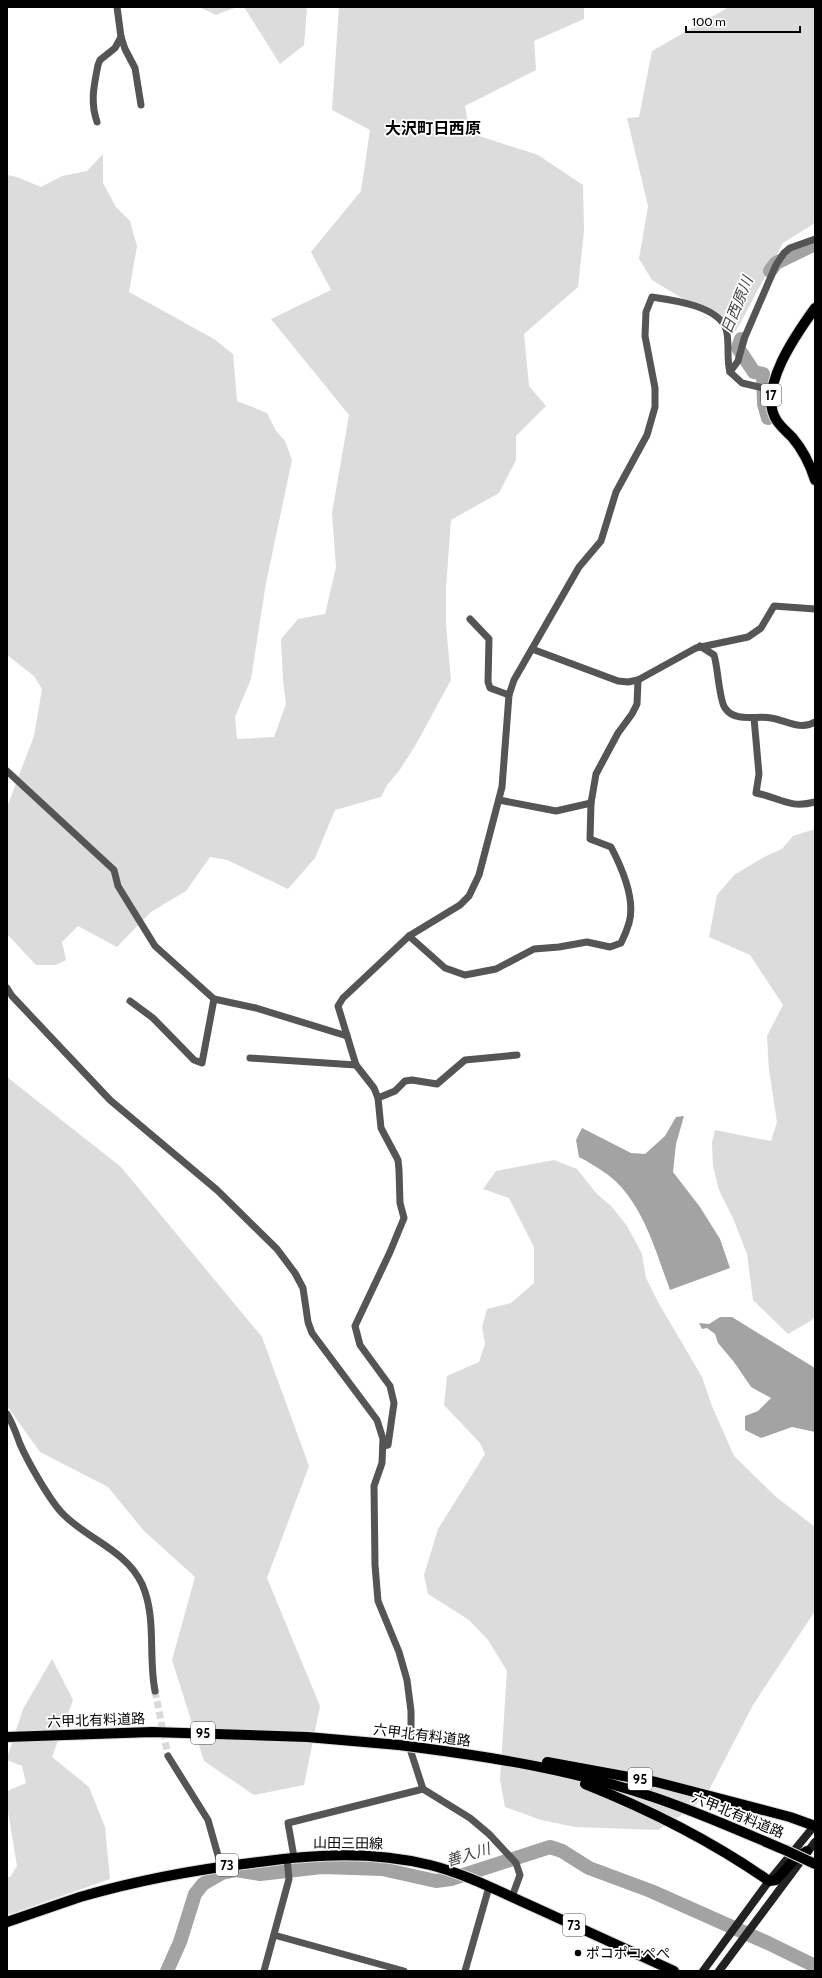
<svg xmlns="http://www.w3.org/2000/svg" width="822" height="1978" font-family="Cabin,'Noto Sans JP',sans-serif">
<style>
.green{fill:#dcdcdc}
.water{fill:#a3a3a3}
.lines{fill:none;stroke-linecap:round;stroke-linejoin:round}
.river{stroke:#a3a3a3;stroke-width:14}
.street-tunnel{stroke:#d9d9d9;stroke-width:7;stroke-dasharray:7 3.5;stroke-linecap:butt}
.primary-casing{stroke:#dbdbdb;stroke-width:12}
.street{stroke:#555;stroke-width:7}
.secondary{stroke:#222;stroke-width:8}
.primary{stroke:#000;stroke-width:10}
.primary-bridge-casing{stroke:#dbdbdb;stroke-width:12;stroke-linecap:butt}
.primary-bridge{stroke:#000;stroke-width:10}
.poi-dot{fill:#000;stroke:#fff;stroke-width:1.5}
.labels{text-anchor:middle;stroke-width:3.5;stroke-linejoin:round;paint-order:stroke}
.shield{fill:#fff;stroke:#4c4c4c;stroke-width:1}
.shield-label{font-size:13px;font-weight:bold;fill:#000}
.street-label{font-size:14px;fill:#000;stroke:#fff}
.poi-label{font-size:14px;fill:#000;stroke:#fff;text-anchor:start}
.water-label{font-size:15px;font-style:italic;fill:#444;stroke:#fff}
.quarter-label{font-size:16px;font-weight:bold;fill:#000;stroke:#fff}
</style>
<rect width="100%" height="100%" fill="#fff"/>
<!-- green -->
<g class="green">
<polygon points="199,7 237,7 216,15"/>
<polygon points="244,7 303,7 307,9 304,45 280,64"/>
<polygon points="339,7 584,7 584,19 534,41 536,70 465,106 470,133 538,155 583,185 584,231 578,287 524,334 529,386 546,406 516,436 516,460 499,493 451,520 446,588 446,625 451,680 415,746 399,771 387,785 381,797 335,810 315,858 288,889 227,860 210,857 186,891 151,912 117,947 78,926 62,942 66,960 56,965 36,965 7,934 7,807 34,736 42,689 34,676 7,655 7,175 17,177 41,187 62,176 87,171 103,154 103,183 116,207 130,221 137,246 129,292 214,339 233,354 237,401 267,413 276,431 285,441 292,460 266,583 251,679 235,717 237,739 274,737 286,704 283,680 281,639 298,619 325,614 336,567 332,513 349,415 271,319 331,290 311,252 361,191 370,130 332,110"/>
<polygon points="729,7 815,7 815,223 783,243 736,331 652,280 639,259 648,206 627,118 639,117 652,51"/>
<polygon points="815,829 815,1316 812,1320 788,1334 753,1300 747,1254 733,1218 719,1190 713,1166 712,1143 715,1130 771,1141 777,1122 769,1070 767,1036 783,1005 750,955 709,937 717,895 734,875 764,857 782,849 793,836"/>
<polygon points="7,1077 121,1167 262,1337 309,1466 267,1578 320,1706 304,1785 254,1795 204,1761 172,1660 195,1577 144,1531 108,1487 40,1452 7,1406"/>
<polygon points="554,1160 577,1169 596,1193 612,1207 627,1226 642,1254 646,1278 658,1302 702,1377 712,1406 734,1456 775,1496 815,1527 815,1611 753,1705 709,1790 693,1808 658,1830 575,1827 541,1820 505,1807 500,1780 507,1671 488,1640 469,1620 428,1594 424,1575 438,1529 485,1454 480,1443 444,1405 447,1376 479,1362 485,1344 482,1327 487,1309 511,1303 534,1283 534,1247 509,1198 483,1189 496,1171"/>
<polygon points="52,1659 73,1700 52,1757 89,1787 105,1827 110,1879 11,1914 7,1913 7,1877 10,1877 17,1866 7,1805 7,1791 26,1783 22,1766 7,1760 7,1758 23,1709"/>
</g>
<!-- water -->
<g class="water">
<path d="M684 1116 676 1144 673 1172 700 1207 720 1239 730 1268 670 1290C657 1255 647 1217 622 1188 611 1175 594 1165 579 1157L576 1140 582 1128 631 1153 645 1154 665 1136 676 1117Z"/>
<polygon points="720,1317 732,1317 815,1368 815,1432 792,1427 761,1438 745,1430 745,1416 758,1411 771,1398 751,1387 734,1362 718,1343 715,1334 707,1328 702,1329 699,1323 709,1324"/>
</g>
<g class="lines">
<!-- river -->
<g class="river">
<polyline points="770,271 776,263 815,244"/>
<polyline points="741,339 738,348 754,372 763,374 764,404 768,418"/>
<polyline points="167,1971 180,1942 195,1894 203,1884 222,1873 236,1870 260,1874 322,1867 382,1869 436,1881 451,1879 550,1847 562,1851 589,1868 651,1891 768,1943 815,1966"/>
</g>
<!-- street-tunnel -->
<polyline class="street-tunnel" points="155,1691 168,1756"/>
<defs>
<g id="primary">
<path d="M815 308C797 333 756 390 777 421 781 427 787 432 792 437 803 450 810 464 815 480"/>
<polyline points="7,1737 152,1732 307,1737 399,1745"/>
<path d="M422 1748C498 1758 576 1771 650 1796 696 1811 740 1831 785 1850"/>
<polyline points="547,1762 656,1782 790,1817 815,1826"/>
<path d="M585 1784C650 1810 712 1841 769 1881L776 1880 796 1858 807 1851"/>
<path d="M7 1922C31 1914 56 1905 80 1897 138 1880 199 1869 259 1862 317 1854 372 1851 430 1865 466 1874 500 1892 534 1907 581 1928 627 1950 674 1971"/>
</g>
</defs>
<!-- primary casing -->
<use href="#primary" class="primary-casing"/>
<!-- street -->
<g class="street">
<polyline points="117,7 121,37 125,49 135,68 141,105"/>
<path d="M97 122C90 101 94 86 98 65L100 60 115 48 121 37"/>
<polyline points="730,372 738,361 744,339 776,265 784,253 790,248 815,239"/>
<polyline points="470,619 489,639 488,682 490,688 509,695"/>
<path d="M700 646 714 655C718 667 719 700 725 708 735 723 757 715 771 718 786 720 800 731 815 722"/>
<polyline points="532,649 618,681 628,682 638,680 696,648 748,637 761,628 774,606 815,609"/>
<path d="M754 718 759 774 756 793C781 798 789 809 815 802"/>
<polyline points="7,771 114,870 118,886 155,946 214,999 256,1008 347,1036"/>
<polyline points="499,800 556,811 591,803"/>
<path d="M409 936 445 968 465 975 496 969 534 949 559 947 587 942 610 947 621 943C624 937 627 930 629 923 636 899 622 868 611 847L590 839 591 803 596 774 618 733 632 714 637 704 638 680"/>
<polyline points="7,988 12,996 110,1100 217,1190 277,1249 295,1273 303,1288 308,1322 312,1333 377,1420 383,1439 382,1463 374,1486 375,1565 378,1601 399,1652 407,1680 411,1711 411,1752 423,1789 470,1818 489,1834 516,1863 520,1875 512,1897"/>
<polyline points="130,1001 153,1018 194,1060 202,1063 214,999"/>
<polyline points="250,1058 356,1065"/>
<polyline points="378,1098 395,1091 405,1081 412,1080 437,1084 465,1060 517,1055"/>
<path d="M7 1414C13 1424 16 1433 20 1444 28 1462 50 1501 63 1514 87 1539 126 1550 142 1584 157 1618 148 1655 155 1691"/>
<path d="M383 1446 388 1445 394 1403 390 1386 360 1345 355 1326 390 1252 404 1218 400 1203 399 1170 398 1160 381 1128 378 1098 374 1088 356 1065 338 1006 343 998 409 936 460 905 469 896 479 875 502 787 509 695 514 680 579 567 601 541 616 492 647 435 655 407V388L645 336 646 312 652 297C673 300 718 306 726 329 730 342 726 358 730 372L742 383 772 390"/>
<polyline points="168,1756 208,1820 221,1866"/>
<polyline points="294,1857 288,1823 423,1789"/>
<polyline points="274,1935 404,1971"/>
<polyline points="264,1971 289,1879 287,1858"/>
<polyline points="465,1971 489,1887"/>
</g>
<!-- secondary -->
<g class="secondary">
<polyline points="703,1971 769,1881 815,1825"/>
<polyline points="719,1971 815,1842"/>
</g>
<!-- primary -->
<use href="#primary" class="primary"/>
<defs>
<g id="primary-bridge">
<polyline points="399,1745 422,1748"/>
<polyline points="785,1850 815,1864"/>
</g>
</defs>
<!-- primary-bridge casing -->
<use href="#primary-bridge" class="primary-bridge-casing"/>
<!-- primary-bridge -->
<use href="#primary-bridge" class="primary-bridge"/>
</g>
<!-- markers -->
<circle class="poi-dot" cx="578" cy="1953" r="4"/>
<g class="labels">
<!-- shield labels -->
<g class="shield">
<rect x="761" y="384" width="20" height="22" rx="3"/>
<rect x="191" y="1722" width="24" height="22" rx="3"/>
<rect x="628" y="1768" width="24" height="22" rx="3"/>
<rect x="216" y="1854" width="22" height="22" rx="3"/>
<rect x="563" y="1914" width="22" height="22" rx="3"/>
</g>
<g class="shield-label">
<text x="771" y="400">17</text>
<text x="203" y="1738">95</text>
<text x="640" y="1784">95</text>
<text x="227" y="1870">73</text>
<text x="574" y="1930">73</text>
</g>
<!-- street labels -->
<g class="street-label">
<text transform="translate(96 1720) rotate(-2)" y="5">六甲北有料道路</text>
<text transform="translate(422 1735) rotate(7)" y="5">六甲北有料道路</text>
<text transform="translate(738 1815) rotate(22)" y="5">六甲北有料道路</text>
<text transform="translate(348 1843) rotate(1)" y="5">山田三田線</text>
</g>
<!-- poi labels -->
<g class="poi-label">
<text x="586" y="1958">ポコポコぺぺ</text>
</g>
<!-- water labels -->
<g class="water-label">
<text transform="translate(737 305) rotate(-68)" y="5">日西原川</text>
<text transform="translate(468 1855) rotate(-17)" y="5">善入川</text>
</g>
<!-- quarter labels -->
<g class="quarter-label">
<text x="433" y="134">大沢町日西原</text>
</g>
</g>
<!-- border -->
<rect width="822" height="1978" fill="none" stroke="#000000" stroke-width="16"/>
<!-- scale -->
<path d="M686 26v6h114v-6" fill="none" stroke="#000000" stroke-width="2"/>
<text x="692" y="26" font-size="12" fill="#000000" stroke="#ffffff" stroke-width="3" paint-order="stroke">100 m</text>
</svg>
